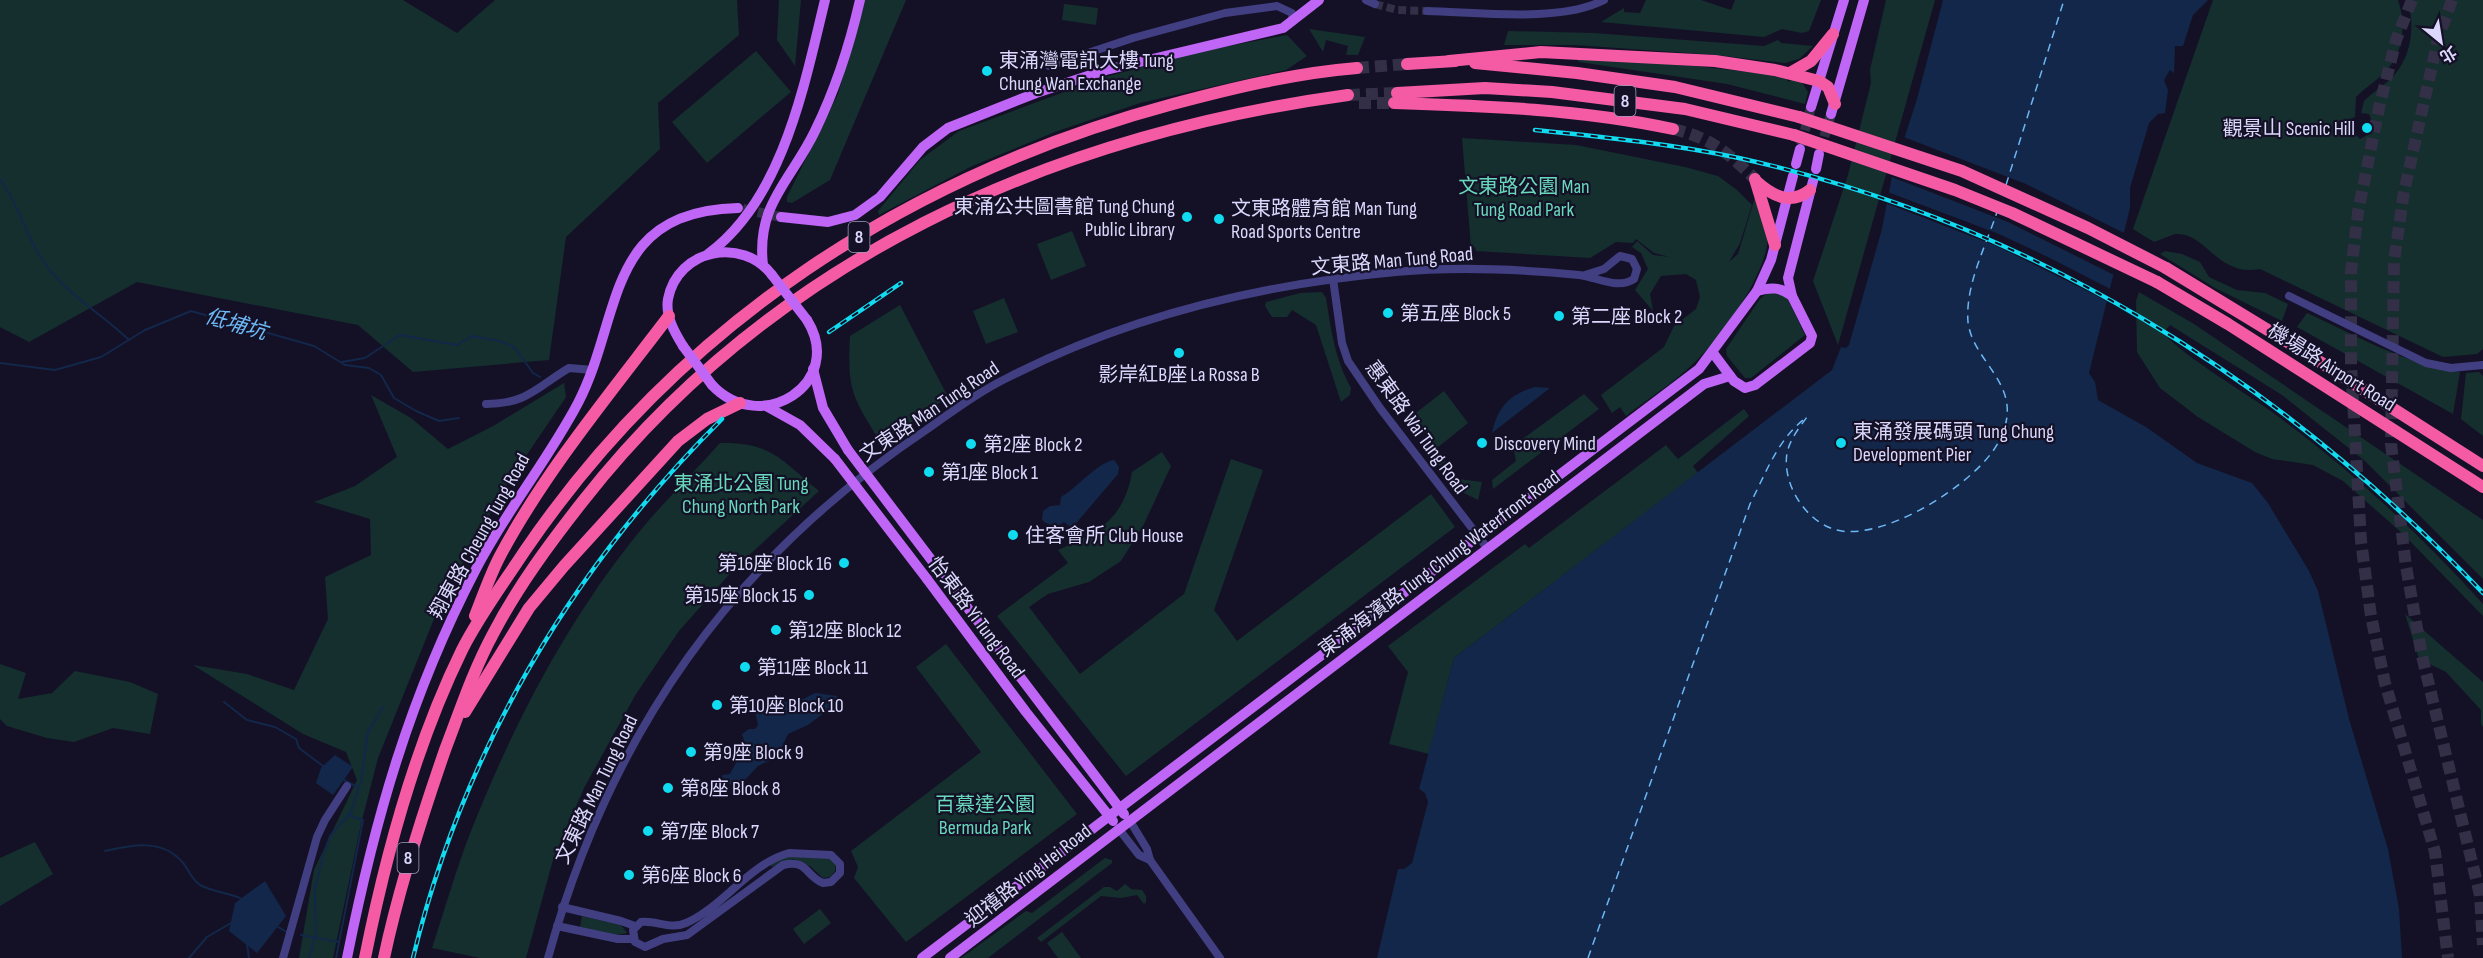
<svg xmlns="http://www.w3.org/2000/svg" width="2483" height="958" font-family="'Sofia Sans Condensed','Noto Sans TC',sans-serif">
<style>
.green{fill:#142f2e}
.water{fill:#122749}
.pier{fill:#141126}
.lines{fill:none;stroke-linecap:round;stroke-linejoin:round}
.stream{stroke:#122749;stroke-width:2}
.ferry{stroke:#6db7f6;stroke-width:1.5;stroke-dasharray:8 6;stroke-linecap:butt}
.minor-tunnel{stroke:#322f46;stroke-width:8;stroke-dasharray:8 4;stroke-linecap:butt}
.major-tunnel{stroke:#322f46;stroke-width:10;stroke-dasharray:10 5;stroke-linecap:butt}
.highway-tunnel{stroke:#322f46;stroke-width:12;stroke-dasharray:12 6;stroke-linecap:butt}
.minor{stroke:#413f82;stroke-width:8}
.major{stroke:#bf66f6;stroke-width:10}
.highway{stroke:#f55ba5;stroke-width:12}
.rail-casing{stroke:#10dbf0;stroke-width:4.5}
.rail{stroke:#141126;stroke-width:2;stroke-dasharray:7;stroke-linecap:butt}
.major-bridge{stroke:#bf66f6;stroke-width:10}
.highway-bridge{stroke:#f55ba5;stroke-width:12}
.poi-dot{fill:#10dbf0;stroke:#141126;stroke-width:2}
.labels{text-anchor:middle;stroke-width:4.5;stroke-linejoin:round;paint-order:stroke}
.shield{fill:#141126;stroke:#a09cbc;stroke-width:1.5}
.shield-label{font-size:18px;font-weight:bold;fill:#dcd8fd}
.poi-label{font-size:20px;fill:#dcd8fd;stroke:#141126;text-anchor:start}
.park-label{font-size:20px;fill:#68d9bc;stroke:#141126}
.street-label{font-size:20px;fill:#dcd8fd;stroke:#141126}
.water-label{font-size:21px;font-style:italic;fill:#6db7f6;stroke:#141126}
</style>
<rect width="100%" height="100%" fill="#141126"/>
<!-- green -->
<g class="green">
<polygon points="0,0 403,0 457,33 495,0 737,0 739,35 658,103 660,149 566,237 549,360 413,372 358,325 137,282 29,342 0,327"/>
<polygon points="779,0 801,0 795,66 777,40"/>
<polygon points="865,0 906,0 830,180 792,203 787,202 787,197 838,94"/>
<polygon points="1646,0 1701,0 1731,10 1735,0 1821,0 1809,31 1802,33 1782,29 1764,37 1601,22 1624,8 1624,12 1640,13"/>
<polygon points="1886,0 1935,0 1838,345 1813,281 1848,175 1871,83 1870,70"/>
<path d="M2213 0H2398C2407 26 2403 56 2382 75 2373 83 2364 89 2356 97L2355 117 2343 122 2360 139 2369 134 2373 125 2369 114 2361 113 2364 101C2371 94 2378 89 2386 83 2410 64 2417 28 2407 0H2483V349L2477 354 2443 357 2260 269C2217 277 2207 233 2176 234 2170 235 2161 240 2154 242L2133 229Z"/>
<polygon points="1064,4 1098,8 1096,25 1062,20"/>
<polygon points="1309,29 1365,37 1358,55 1346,55 1348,46 1326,40 1323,52"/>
<polygon points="1508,31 1594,33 1764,46 1778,40 1781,43 1813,46 1799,59 1785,63 1716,55 1575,45 1504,45"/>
<polygon points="1287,35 1307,56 1286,70 1140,103 1055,132 970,167 879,215 878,211 920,160 959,131 1102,78 1192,53"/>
<polygon points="756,51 791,92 707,163 672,122"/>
<polygon points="1579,58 1676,64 1786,76 1788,82 1794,79 1801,81 1808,92 1805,104 1727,84 1579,62 1577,60"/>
<path d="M1462 138 1576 145 1685 167 1718 176 1737 190 1752 205 1740 243 1729 262 1738 254 1755 197C1759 207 1767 220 1768 231 1771 270 1722 336 1695 362 1675 382 1649 398 1626 416L1620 407 1612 413 1601 395 1664 347 1674 326 1696 309 1700 297 1696 280 1686 274 1661 276 1650 294 1653 311 1635 290 1648 269 1641 253 1632 247 1637 241 1653 255 1670 257 1654 253 1636 239 1633 243 1616 242 1590 258 1476 251 1475 247H1471Z"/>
<polygon points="1072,231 1086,266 1051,280 1037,244"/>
<polygon points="2165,251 2182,254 2200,262 2209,277 2237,290 2265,293 2288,304 2282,321 2215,288 2160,254"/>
<path d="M1322 292 1326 298C1331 330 1335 359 1351 388L1350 395 1341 402 1316 325 1292 310 1287 317H1272L1265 306 1266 302 1300 293Z"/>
<polygon points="1775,292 1787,297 1805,335 1751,378 1745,378 1727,356 1726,349 1760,299 1767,293"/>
<path d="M2139 292 2194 324 2483 520V579L2365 461 2282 395 2170 325 2164 332C2170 347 2245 393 2262 405 2343 462 2417 531 2483 604V616L2402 533 2343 481 2313 465 2272 459 2255 452 2198 417 2160 388 2137 352 2136 301Z"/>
<polygon points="1004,298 1018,332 986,344 973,311"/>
<path d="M900 305 948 397 881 443C853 397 847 392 850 336Z"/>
<path d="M2307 313C2357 336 2405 364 2460 372L2453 414 2297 327Z"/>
<polygon points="2479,372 2483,376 2483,436 2461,419 2466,373"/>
<polygon points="564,383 566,397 509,481 442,599 378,758 361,824 333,958 299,958 314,870 357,780 346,752 303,734 193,665 247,674 294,690 328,619 325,577 371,555 370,519 314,502 355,486 397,457 371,395 411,418 448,449 493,426"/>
<polygon points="1444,391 1468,423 1437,448 1412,416"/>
<polygon points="1584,394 1599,409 1493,489 1492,480 1516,461 1513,446"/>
<polygon points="1744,409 1749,416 1693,466 1698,473 1454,658 1429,754 1389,744 1408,672 1388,646 1525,544 1529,548 1666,445 1678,459"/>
<path d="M720 443C772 442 781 460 819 491L734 569 679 631 636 694 584 788 553 860 526 958H480L432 948C445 909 456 869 471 831 515 720 572 611 649 520 672 494 697 469 720 443Z"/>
<path d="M1162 452 1171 466 1143 526 1121 561 1089 582 1048 594 1029 607 1080 674 1184 594 1231 459 1263 470 1214 610 1237 641 1431 494 1455 527 1126 776 997 616 1068 563 1058 550C1099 532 1124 519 1132 472Z"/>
<polygon points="1442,457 1459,479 1482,482 1478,500 1458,490 1436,461"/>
<polygon points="2405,614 2483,682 2483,727 2481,724 2481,710 2446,672 2419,659"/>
<polygon points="946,644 1077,814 906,942 854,878 858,867 851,851 981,752 916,667"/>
<polygon points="0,664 26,673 18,699 52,693 75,671 130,682 158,694 150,734 113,728 74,742 47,738 7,726 0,719"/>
<polygon points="35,842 53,874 0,906 0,858"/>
<polygon points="792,856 827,857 836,864 835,871 830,877 823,878 810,866 793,859 772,867 770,865 781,858"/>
<polygon points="1105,858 1112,860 1112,863 988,958 961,958 1026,911 1032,913"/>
<polygon points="1125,884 1131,889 1142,890 1146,896 1146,902 1144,904 1137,895 1121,898 1101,896 1041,942 1037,938 1104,887 1110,887 1117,891"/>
<polygon points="820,909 831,923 804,944 793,929"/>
<polygon points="582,916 621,925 627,933 618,935 580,927"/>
<polygon points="1062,932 1081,958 1058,958 1047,943"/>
</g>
<!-- water -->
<g class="water">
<polygon points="1943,0 2208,0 2193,15 2183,46 2175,46 2174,73 2170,70 2164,80 2168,90 2165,113 2158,114 2149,123 2130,188 2130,208 2089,373 2095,382 2098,400 2146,427 2197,463 2252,483 2268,503 2309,571 2318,591 2349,719 2388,849 2399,909 2402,958 1377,958 1398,869 1404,869 1412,863 1428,802 1425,793 1419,789 1454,658 1832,370 1841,347 1846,348 1849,345 1882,229 1892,176 1917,99"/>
<path d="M1535 387 1550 388 1492 433C1497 408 1509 394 1535 387Z"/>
<path d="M1114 460 1119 467 1118 474 1072 528 1064 522C1056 528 1049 526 1042 520L1043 511 1050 506 1060 505 1061 497C1077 488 1098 462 1114 460Z"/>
<path d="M816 693 837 696 839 702 808 725 788 734 777 757 758 766 744 781 734 787 723 779 722 775 730 774 740 755 747 750 742 734 749 729H755L758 725 755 712C760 691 779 703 793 702 801 702 809 695 816 693Z"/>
<polygon points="335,755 353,767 333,795 316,783 321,768"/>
<polygon points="265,881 286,916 257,953 229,931 235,903"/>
</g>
<!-- pier -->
<g class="pier">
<polygon points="1901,136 2026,184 2126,234 2116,276 2008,222 1889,176"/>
<polygon points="1885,191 1999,234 2052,259 2112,290 2109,302 1999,247 1883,202"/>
</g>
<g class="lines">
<!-- stream -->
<g class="stream">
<path d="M0 179C20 207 27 241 49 269 71 297 103 315 129 340"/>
<polyline points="341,362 365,358 400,335 457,345 472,336 500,341 515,348 533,373 540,377"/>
<polyline points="0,363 55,370 101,357 145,330 191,311 314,346 345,365 369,368 381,375 394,398 416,411 439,421 459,418"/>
<polyline points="224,702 247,720 275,727 296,739 299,748 323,766"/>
<polyline points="344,780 357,787"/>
<path d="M105 851C131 845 163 838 183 863 189 870 191 879 200 885 211 891 227 893 240 898"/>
<polyline points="278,927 287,932"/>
<polyline points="301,935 339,942"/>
<polyline points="316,938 315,889 323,856 330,836 351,812 361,781 368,732 383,707"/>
<polyline points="247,945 249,958"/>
<polyline points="189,958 207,937 231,923"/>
<polyline points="309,958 315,938"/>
<polyline points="336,958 363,820 348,815"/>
</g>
<!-- ferry -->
<g class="ferry">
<polyline points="2006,185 2064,0"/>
<path d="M1588 958 1750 504C1766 473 1778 438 1807 417 1799 428 1790 439 1787 453 1782 483 1804 519 1833 529 1879 545 1976 484 1998 443 2029 386 1973 365 1968 322 1965 285 1986 246 1997 212"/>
</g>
<!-- minor-tunnel -->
<polyline class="minor-tunnel" points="1375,4 1397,10 1427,11"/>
<!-- major-tunnel -->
<g class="major-tunnel">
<polyline points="1801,145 1811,107"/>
<polyline points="1820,151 1831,114"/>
<polyline points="743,209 781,217"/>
</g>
<!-- highway-tunnel -->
<g class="highway-tunnel">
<polyline points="2412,0 2396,40 2379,108 2358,212 2351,272 2351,365 2361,541 2371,616 2385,683 2435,852 2448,958"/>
<polyline points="2452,0 2438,39 2404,192 2394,261 2391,444 2406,566 2422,656 2480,895 2483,945"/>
<polyline points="1357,68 1407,64"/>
<polyline points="1348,95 1397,93"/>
<polyline points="1359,103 1394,103"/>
<path d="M1673 129C1711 138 1727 152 1755 179"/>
</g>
<!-- minor -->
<g class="minor">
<polyline points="1366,0 1375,4"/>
<path d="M1427 11C1477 12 1560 23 1604 0"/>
<polyline points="1049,66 1133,38 1225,13 1277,6 1292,13 1293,21"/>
<polyline points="1333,279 1342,343 1348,361 1380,408 1488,549"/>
<polyline points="2289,296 2426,363 2451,368 2483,365"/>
<path d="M486 404C527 404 537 387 569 368L593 370"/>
<polyline points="1130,821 1147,849 1150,860 1220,958"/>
<polyline points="1118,828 1139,855 1150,860"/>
<path d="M789 853 831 855 840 864V873L831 882 823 883C805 876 808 859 783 865L687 935 663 939 645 947 635 942 633 930 641 922C656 920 670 930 686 923 723 907 749 864 789 853Z"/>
<polyline points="562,907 621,921 635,926"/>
<polyline points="557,926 618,939 633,939"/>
<polyline points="283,958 317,837 325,820 347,786"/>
<path d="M548 958C610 733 732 560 926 430 953 411 980 391 1009 377 1129 316 1262 284 1396 272 1457 266 1518 269 1579 275 1597 277 1618 290 1634 279L1637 269 1632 259 1620 256 1604 269 1585 275"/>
</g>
<!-- major -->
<g class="major">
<polyline points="1811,107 1844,0"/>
<polyline points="1831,114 1864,0"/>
<polyline points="1796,164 1800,149"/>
<polyline points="1816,169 1819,154"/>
<polyline points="781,217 828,222 855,215 880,197 923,147 948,128 1036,93 1106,70 1283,28 1319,0"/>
<path d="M708 254C783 199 804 86 825 0"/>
<path d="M763 265C756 204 791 181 815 131 835 90 850 44 860 0"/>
<path d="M1757 291C1771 287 1781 287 1792 296"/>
<path d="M683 346C675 333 665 316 668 299 678 248 743 237 772 275"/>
<polyline points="1713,353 1734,381 1745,388 1755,385 1810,343 1812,336 1792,296 1788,278 1813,181"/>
<polyline points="813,369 823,408 848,450"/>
<path d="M712 385C761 437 846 383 807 320"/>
<polyline points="766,406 800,425 835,459"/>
<polyline points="939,570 1124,814"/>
<polyline points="927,579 1026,712 1113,821"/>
<path d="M347 958C375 818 410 696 476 569 506 511 548 460 578 403 623 316 604 211 738 208"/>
<polyline points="922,958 1699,369 1757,291 1771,260 1793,176"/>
<polyline points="950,958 1704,384 1730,376"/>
</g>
<!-- highway -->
<g class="highway">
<polyline points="1449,61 1541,52 1715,61 1775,70 1819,81 1828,87 1835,104"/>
<polyline points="1475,63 1577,73 1675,87 1799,117"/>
<polyline points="1407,64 1455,61"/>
<polyline points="1790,73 1811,61 1833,34"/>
<polyline points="1397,93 1485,88 1552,92 1685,109 1794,135"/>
<path d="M1394 103C1487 106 1581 109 1673 129"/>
<polyline points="1755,179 1775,245"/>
<path d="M1757 182C1774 197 1791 205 1810 190"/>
<polyline points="2166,268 2309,355 2483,466"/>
<polyline points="2157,282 2228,324 2483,487"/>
<path d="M475 616C483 596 490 575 500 556 544 473 612 391 669 316"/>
<polyline points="465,712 529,608 564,566 678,441 707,419 740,403"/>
<path d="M365 958C386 853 415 746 462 650 479 616 503 584 524 552 679 324 908 175 1173 104 1233 88 1295 73 1357 68"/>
<path d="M384 958C399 887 421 819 445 750 460 711 473 671 493 634 518 586 550 543 583 501 773 259 1048 136 1348 95"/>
</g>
<defs>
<g id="rail">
<path d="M1535 130C1603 137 1672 144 1739 158 2031 223 2278 378 2483 593"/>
<polyline points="829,332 901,283"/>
<path d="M413 958C463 751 571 569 722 419"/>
</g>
</defs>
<!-- rail casing -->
<use href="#rail" class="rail-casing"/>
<!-- rail -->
<use href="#rail" class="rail"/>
<!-- major-bridge -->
<g class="major-bridge">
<polyline points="772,275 807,320"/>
<polyline points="683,346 712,385"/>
<polyline points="848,450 939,570"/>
<polyline points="835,459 927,579"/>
</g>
<!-- highway-bridge -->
<g class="highway-bridge">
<polyline points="1799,117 1962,171 2088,228 2166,268"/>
<polyline points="1794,135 1955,190 2012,213 2157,282"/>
</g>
</g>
<!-- markers -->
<g class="poi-dot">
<circle cx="987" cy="71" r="6"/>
<circle cx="2367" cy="128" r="6"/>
<circle cx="1187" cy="217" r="6"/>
<circle cx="1219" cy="219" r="6"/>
<circle cx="1388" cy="313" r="6"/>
<circle cx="1559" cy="316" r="6"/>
<circle cx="1179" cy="353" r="6"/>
<circle cx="1482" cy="443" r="6"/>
<circle cx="1841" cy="443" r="6"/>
<circle cx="971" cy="444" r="6"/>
<circle cx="929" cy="472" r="6"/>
<circle cx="1013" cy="535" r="6"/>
<circle cx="844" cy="563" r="6"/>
<circle cx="809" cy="595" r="6"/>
<circle cx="776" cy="630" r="6"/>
<circle cx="745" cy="667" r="6"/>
<circle cx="717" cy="705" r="6"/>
<circle cx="691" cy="752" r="6"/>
<circle cx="668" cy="788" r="6"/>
<circle cx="648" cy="831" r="6"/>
<circle cx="629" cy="875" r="6"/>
</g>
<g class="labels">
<!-- shield labels -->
<g class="shield">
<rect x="1614.5" y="86" width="21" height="30" rx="4.5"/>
<rect x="848.5" y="222" width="21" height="30" rx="4.5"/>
<rect x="397.5" y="843" width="21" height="30" rx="4.5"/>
</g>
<g class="shield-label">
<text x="1625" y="107">8</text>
<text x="859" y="243">8</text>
<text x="408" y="864">8</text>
</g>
<!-- poi labels -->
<g class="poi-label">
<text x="999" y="67">東涌灣電訊大樓 Tung<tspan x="999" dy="23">Chung Wan Exchange</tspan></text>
<text x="2355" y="135" text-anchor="end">觀景山 Scenic Hill</text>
<text x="1175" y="213" text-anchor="end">東涌公共圖書館 Tung Chung<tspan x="1175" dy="23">Public Library</tspan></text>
<text x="1231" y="215">文東路體育館 Man Tung<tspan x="1231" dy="23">Road Sports Centre</tspan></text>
<text x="1400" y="320">第五座 Block 5</text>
<text x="1571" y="323">第二座 Block 2</text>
<text x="1179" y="381" text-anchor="middle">影岸紅B座 La Rossa B</text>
<text x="1853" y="438">東涌發展碼頭 Tung Chung<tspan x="1853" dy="23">Development Pier</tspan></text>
<text x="1494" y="450">Discovery Mind</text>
<text x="983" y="451">第2座 Block 2</text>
<text x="941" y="479">第1座 Block 1</text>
<text x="1025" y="542">住客會所 Club House</text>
<text x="832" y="570" text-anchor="end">第16座 Block 16</text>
<text x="797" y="602" text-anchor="end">第15座 Block 15</text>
<text x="788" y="637">第12座 Block 12</text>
<text x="757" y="674">第11座 Block 11</text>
<text x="729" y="712">第10座 Block 10</text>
<text x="703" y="759">第9座 Block 9</text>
<text x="680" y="795">第8座 Block 8</text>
<text x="660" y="838">第7座 Block 7</text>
<text x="641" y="882">第6座 Block 6</text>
</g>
<!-- park labels -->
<g class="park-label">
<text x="1524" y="193">文東路公園 Man<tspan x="1524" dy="23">Tung Road Park</tspan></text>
<text x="741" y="490">東涌北公園 Tung<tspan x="741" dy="23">Chung North Park</tspan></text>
<text x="985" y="811">百慕達公園<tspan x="985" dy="23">Bermuda Park</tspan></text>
</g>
<!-- street labels -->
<g class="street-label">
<text transform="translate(1392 260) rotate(-5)" y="7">文東路 Man Tung Road</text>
<text transform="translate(2332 367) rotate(32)" y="7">機場路 Airport Road</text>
<text transform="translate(929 411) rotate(-34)" y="7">文東路 Man Tung Road</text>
<text transform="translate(1417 427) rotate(54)" y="7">惠東路 Wai Tung Road</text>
<text transform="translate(479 536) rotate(-61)" y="7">翔東路 Cheung Tung Road</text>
<text transform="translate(1439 563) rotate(-37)" y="7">東涌海濱路 Tung Chung Waterfront Road</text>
<text transform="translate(977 617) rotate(53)" y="7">怡東路 Yi Tung Road</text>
<text transform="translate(596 789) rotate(-64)" y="7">文東路 Man Tung Road</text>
<text transform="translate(1028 875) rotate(-38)" y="7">迎禧路 Ying Hei Road</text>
</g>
<!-- water labels -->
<g class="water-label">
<text transform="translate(236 324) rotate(16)" y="7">低埔坑</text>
</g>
</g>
<!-- north arrow -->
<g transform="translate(2441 42) rotate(150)" stroke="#141126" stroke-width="4.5" paint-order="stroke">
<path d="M0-4.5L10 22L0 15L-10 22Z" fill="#dcd8fd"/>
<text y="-9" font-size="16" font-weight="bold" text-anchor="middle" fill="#dcd8fd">北</text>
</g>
</svg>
